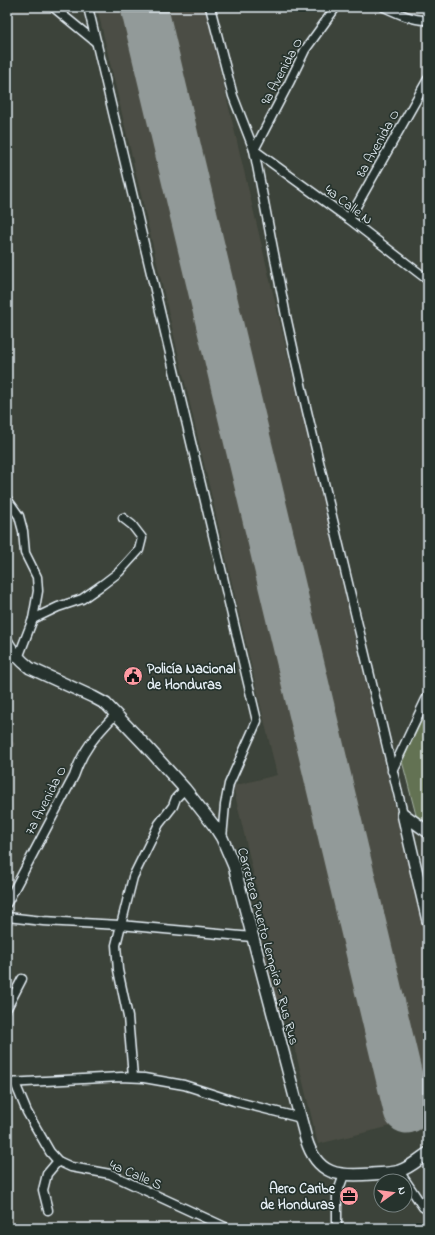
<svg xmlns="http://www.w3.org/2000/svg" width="435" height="1235" font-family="'Indie Flower',sans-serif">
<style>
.built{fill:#4c4e44}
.green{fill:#647253;stroke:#a6b2a6}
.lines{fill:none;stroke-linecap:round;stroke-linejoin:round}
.runway{stroke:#929a99;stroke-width:47}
.street-casing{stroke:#e8f1f8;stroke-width:11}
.secondary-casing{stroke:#e8f1f8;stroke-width:14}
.street{stroke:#26332d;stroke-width:8}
.secondary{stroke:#26332d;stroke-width:11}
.labels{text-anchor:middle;stroke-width:3.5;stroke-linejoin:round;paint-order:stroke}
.street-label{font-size:14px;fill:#e8f1f8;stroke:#26332d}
.poi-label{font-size:14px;font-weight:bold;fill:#e8f1f8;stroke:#26332d;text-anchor:start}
</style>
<rect width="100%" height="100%" fill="#3c433a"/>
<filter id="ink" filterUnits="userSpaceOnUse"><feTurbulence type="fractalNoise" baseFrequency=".025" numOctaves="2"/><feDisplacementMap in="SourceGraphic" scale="8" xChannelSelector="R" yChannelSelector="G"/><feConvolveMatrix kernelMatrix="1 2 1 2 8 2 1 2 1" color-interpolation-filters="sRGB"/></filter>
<g filter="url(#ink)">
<!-- built -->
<g class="built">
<polygon points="97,7 205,7 428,945 428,1117 318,1144 286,1012 279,1013 264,952 271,949 233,786 277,775"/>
<polygon points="7,736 15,744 7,756"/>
</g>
<!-- green -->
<polygon class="green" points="428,707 428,824 416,815 402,761"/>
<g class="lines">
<!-- runway -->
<polyline class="runway" points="144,7 407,1110"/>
<defs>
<g id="street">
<polyline points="53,7 97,43"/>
<polyline points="88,7 257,721 229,784 225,805 222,838"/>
<polyline points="210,7 233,96 254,150 286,316 306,407 403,814"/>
<polyline points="336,7 305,50 289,83 254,150 349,219 428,280"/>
<path d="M384 7C397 13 414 21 428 20"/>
<polyline points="349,219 428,79"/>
<polyline points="7,499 19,516 23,531 25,553 37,577 38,591 33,619"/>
<polyline points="18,658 33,619 58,607 82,599 102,585 119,572 139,550 142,538 132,525 123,518"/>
<polyline points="392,771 428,695"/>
<path d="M7 903 74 776C83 749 96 735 115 715"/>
<polyline points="7,917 43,921 120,925 252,937"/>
<polyline points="7,1008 22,979"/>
<polyline points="133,1077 128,1017 118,970 116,945 133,877 159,824 173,806 176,798 185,789"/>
<polyline points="7,1083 121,1077 144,1078 184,1085 234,1101 301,1118"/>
<polyline points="15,1083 27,1112 50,1152 58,1161 71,1167 110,1174 227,1228"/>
<polyline points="399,1171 423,1207 428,1210"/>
<polyline points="48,1210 43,1190 47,1174 58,1161"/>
<polyline points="337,1228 337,1194 344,1175"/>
</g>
<g id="secondary">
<path d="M7 642C13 653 20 660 30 668L93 697 106 704 146 746 185 789 215 827 222 838 234 866 306 1139C317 1175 338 1177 372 1174 380 1173 391 1174 399 1171 410 1168 419 1159 428 1153"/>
<polyline points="403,814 428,921"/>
<polyline points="403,814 428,832"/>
</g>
</defs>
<!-- street casing -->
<use href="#street" class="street-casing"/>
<!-- secondary casing -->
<use href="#secondary" class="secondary-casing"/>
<!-- street -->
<use href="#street" class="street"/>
<!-- secondary -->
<use href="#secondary" class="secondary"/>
</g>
</g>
<!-- icons -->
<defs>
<symbol id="civic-disc" viewBox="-11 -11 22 22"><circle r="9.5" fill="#ff9aa2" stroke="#26332d"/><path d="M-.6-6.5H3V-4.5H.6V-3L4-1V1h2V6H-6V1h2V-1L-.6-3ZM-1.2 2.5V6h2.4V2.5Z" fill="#111"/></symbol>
<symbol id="office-disc" viewBox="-11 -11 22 22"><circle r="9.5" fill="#ff9aa2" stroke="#26332d"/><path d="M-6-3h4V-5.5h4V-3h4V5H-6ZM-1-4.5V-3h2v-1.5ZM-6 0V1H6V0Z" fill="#111"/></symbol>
</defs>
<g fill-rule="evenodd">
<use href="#civic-disc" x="122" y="665" width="22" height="22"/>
<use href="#office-disc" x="338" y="1185" width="22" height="22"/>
</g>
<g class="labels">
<!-- street labels -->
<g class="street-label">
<text transform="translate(281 71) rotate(-62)" y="5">9a Avenida O</text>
<text transform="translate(377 143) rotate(-61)" y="5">8a Avenida O</text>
<text transform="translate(349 204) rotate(37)" y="5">4a Calle N</text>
<text transform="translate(45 800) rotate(-63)" y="5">7a Avenida O</text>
<text transform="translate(269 946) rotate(75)" y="5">Carretera Puerto Lempira - Rus Rus</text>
<text transform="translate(136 1174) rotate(23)" y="5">4a Calle S</text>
</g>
<!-- poi labels -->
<g class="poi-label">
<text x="147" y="673">Policía Nacional<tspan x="147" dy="16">de Honduras</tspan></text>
<text x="335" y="1193" text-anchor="end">Aero Caribe<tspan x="335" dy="16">de Honduras</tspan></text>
</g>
</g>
<!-- margin -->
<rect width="435" height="1235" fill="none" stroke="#26332d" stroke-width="24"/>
<rect x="12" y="12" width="411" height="1211" fill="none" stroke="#e8f1f8" stroke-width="1.5" filter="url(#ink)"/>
<!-- north arrow -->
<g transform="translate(393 1193) rotate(76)"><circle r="19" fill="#26332d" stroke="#747f7e"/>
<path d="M0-3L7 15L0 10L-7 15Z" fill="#ff9aa2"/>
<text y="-6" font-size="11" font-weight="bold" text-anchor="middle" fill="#e8f1f8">N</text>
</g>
</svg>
